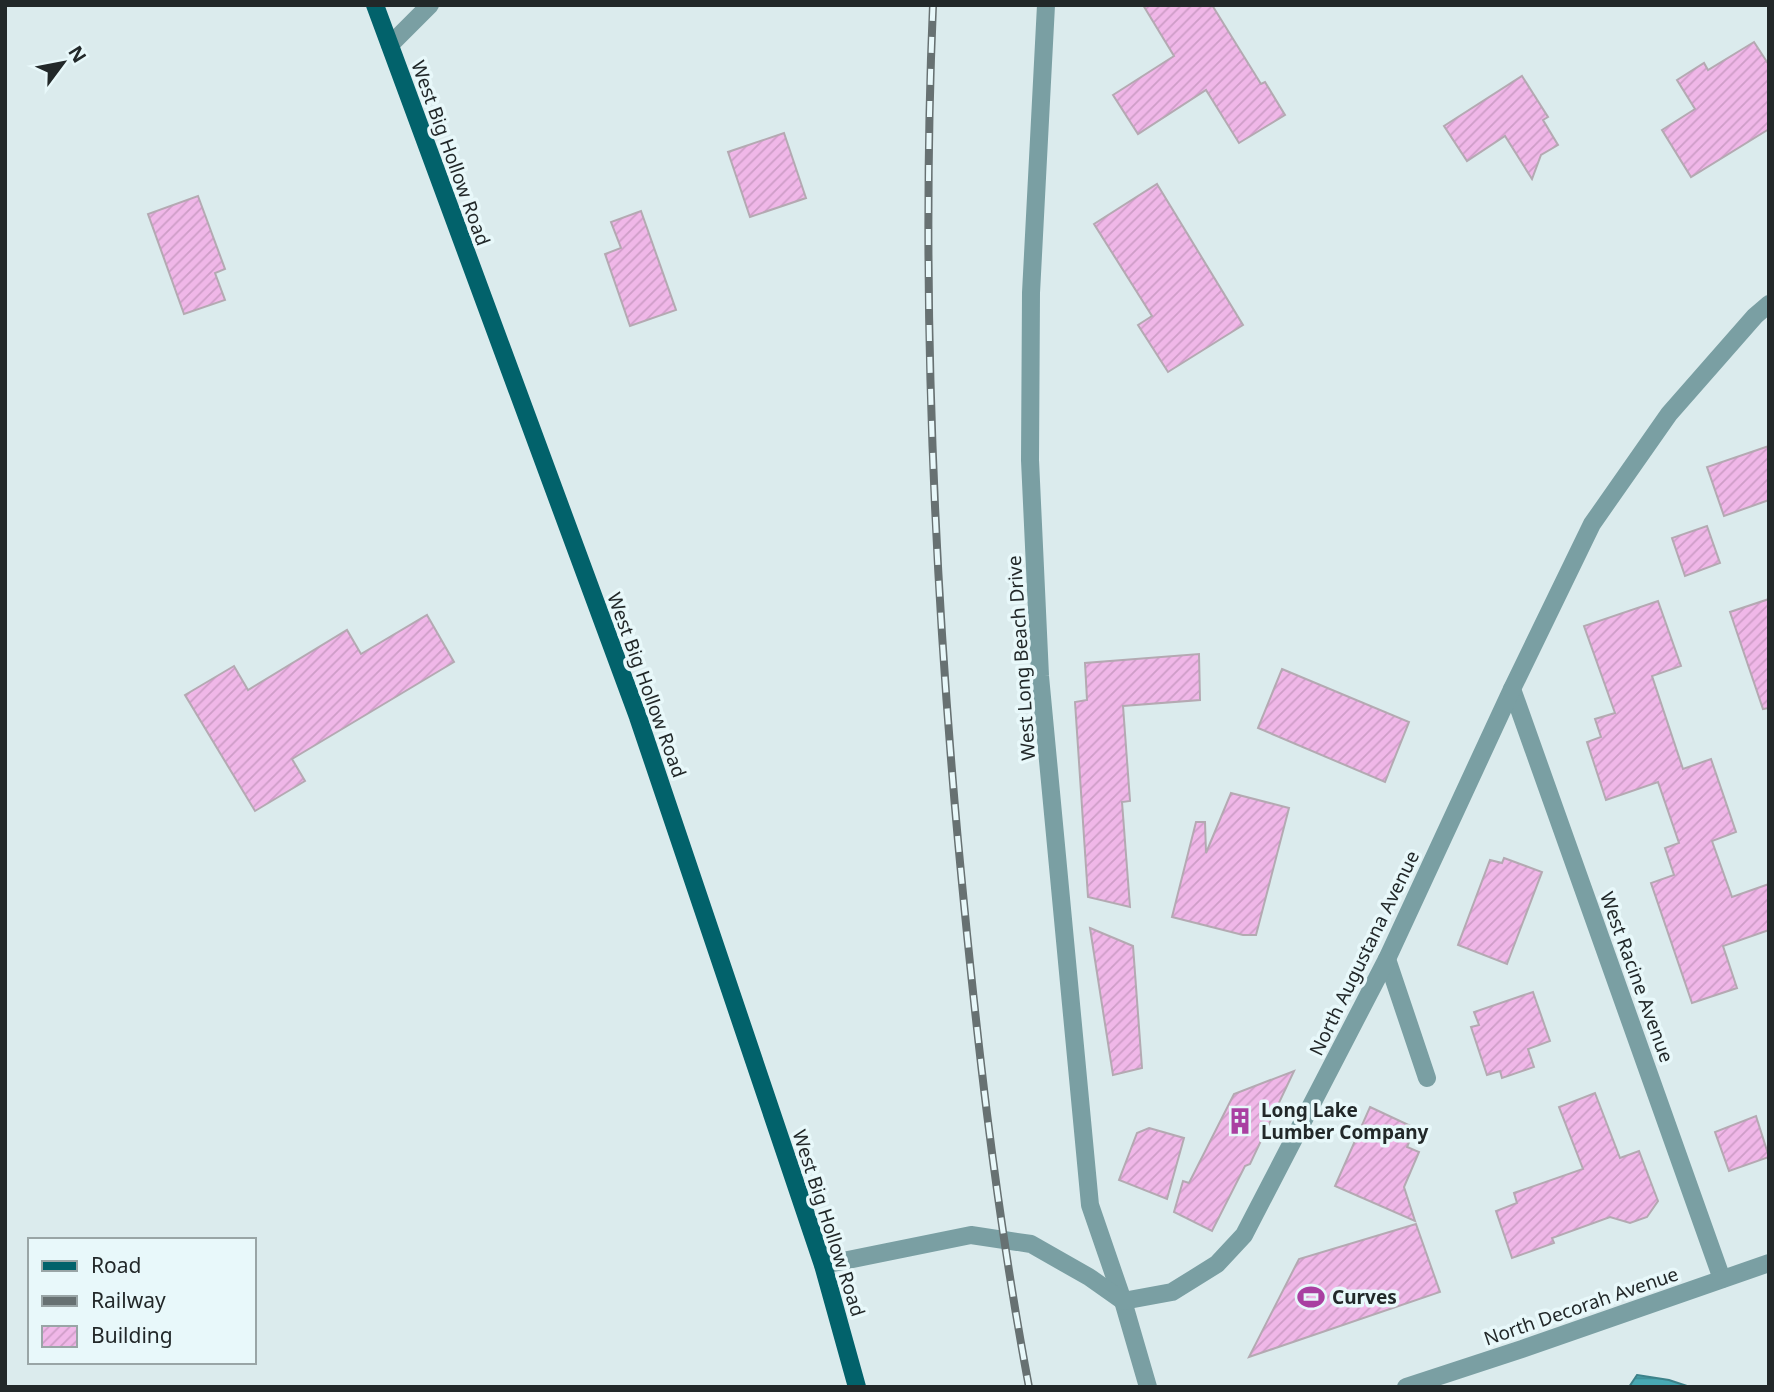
<svg xmlns="http://www.w3.org/2000/svg" width="1774" height="1392" font-family="'Noto Sans',sans-serif">
<style>
.water{fill:url(#water-rules);stroke:#3d828a;stroke-width:2}
.building{fill:url(#building-hatch);stroke:#b4a9b2;stroke-width:2}
.lines{fill:none;stroke-linecap:round;stroke-linejoin:round}
.minor{stroke:#7a9fa3;stroke-width:18}
.major{stroke:#02626b;stroke-width:18}
.rail-casing{stroke:#677172;stroke-width:8}
.rail{stroke:#e8f8fa;stroke-width:5;stroke-dasharray:16;stroke-linecap:butt}
.labels{text-anchor:middle;stroke-width:7;stroke-linejoin:round;paint-order:stroke}
.street-label{font-size:19px;fill:#222829;stroke:#e8f8fa}
.poi-label{font-size:19px;font-weight:bold;fill:#222829;stroke:#e8f8fa;text-anchor:start}
</style>
<defs>
<pattern id="water-rules" width="6" height="5" patternUnits="userSpaceOnUse" patternTransform="scale(1.75)"><rect width="6" height="5" fill="#49a9b4"/><path d="M0 2.5h6" fill="none" stroke="#3c8a92"/></pattern>
<pattern id="building-hatch" width="6" height="6" patternUnits="userSpaceOnUse" patternTransform="scale(1.75)"><rect width="6" height="6" fill="#f0b7e8"/><path d="M-1 1l2-2M0 6l6-6M5 7l2-2" fill="none" stroke="#ce9dc7"/></pattern>
</defs>
<rect width="100%" height="100%" fill="#dbebed"/>
<!-- water -->
<polygon class="water" points="1637,1375 1669,1380 1690,1387 1629,1387"/>
<!-- building -->
<g class="building">
<polygon points="1143,5 1212,5 1261,84 1265,82 1285,115 1239,143 1206,90 1138,134 1113,95 1174,56"/>
<polygon points="1754,42 1769,65 1769,129 1691,177 1662,130 1695,109 1677,80 1704,63 1708,70"/>
<polygon points="1522,76 1548,117 1543,120 1558,145 1541,155 1532,179 1505,136 1467,161 1444,126"/>
<polygon points="784,133 806,198 750,217 728,152"/>
<polygon points="1157,184 1243,325 1168,372 1138,325 1152,316 1094,224"/>
<polygon points="198,196 225,269 215,273 225,300 184,314 148,214"/>
<polygon points="641,211 676,310 630,326 605,254 621,248 611,222"/>
<polygon points="1769,446 1769,500 1724,516 1707,467"/>
<polygon points="1707,526 1720,563 1685,576 1672,538"/>
<polygon points="1769,599 1769,708 1763,709 1730,612"/>
<polygon points="1658,601 1681,666 1652,676 1683,769 1711,759 1736,832 1712,841 1732,897 1769,884 1769,930 1723,946 1737,988 1692,1003 1651,883 1674,875 1665,848 1679,843 1658,782 1606,800 1587,742 1601,737 1595,719 1615,713 1584,626"/>
<polygon points="427,615 454,662 292,759 305,781 255,811 185,695 234,666 248,690 347,630 361,654"/>
<polygon points="1199,654 1200,700 1123,706 1130,801 1122,802 1130,907 1088,897 1075,702 1087,700 1085,663"/>
<polygon points="1282,669 1409,722 1385,782 1258,728"/>
<polygon points="1231,793 1289,808 1256,935 1243,935 1172,917 1196,822 1205,822 1206,853"/>
<polygon points="1504,858 1542,872 1507,964 1458,945 1490,860 1502,863"/>
<polygon points="1090,928 1133,946 1142,1068 1113,1075"/>
<polygon points="1533,992 1550,1041 1528,1049 1534,1067 1502,1078 1500,1071 1487,1075 1471,1027 1479,1025 1474,1012"/>
<polygon points="1294,1071 1250,1164 1245,1166 1212,1231 1174,1212 1183,1181 1189,1183 1234,1094"/>
<polygon points="1595,1093 1620,1158 1639,1151 1658,1201 1647,1217 1630,1223 1610,1217 1552,1238 1554,1243 1512,1258 1496,1211 1517,1203 1514,1193 1583,1169 1559,1107"/>
<polygon points="1370,1107 1415,1128 1407,1147 1419,1152 1404,1187 1415,1221 1335,1186"/>
<polygon points="1756,1116 1769,1157 1729,1171 1715,1132"/>
<polygon points="1149,1128 1184,1138 1167,1199 1119,1180 1137,1133"/>
<polygon points="1416,1224 1440,1292 1249,1357 1299,1259"/>
</g>
<g class="lines">
<!-- minor -->
<g class="minor">
<polyline points="1046,5 1031,293 1030,460 1040,676 1090,1205 1123,1301 1148,1387"/>
<polyline points="390,45 430,5"/>
<polyline points="1512,689 1722,1279"/>
<polyline points="1387,959 1427,1078"/>
<polyline points="823,1265 971,1235 1031,1244 1089,1277 1123,1301 1172,1292 1217,1264 1244,1235 1387,959 1512,689 1592,524 1669,414 1755,316 1769,304"/>
<polyline points="1406,1387 1522,1349 1769,1263"/>
</g>
<!-- major -->
<polyline class="major" points="375,5 638,717 823,1265 857,1387"/>
<defs>
<path id="rail" d="M933 5C921 283 933 564 958 841 975 1023 995 1207 1029 1387"/>
</defs>
<!-- rail casing -->
<use href="#rail" class="rail-casing"/>
<!-- rail -->
<use href="#rail" class="rail"/>
</g>
<!-- icons -->
<defs>
<symbol id="building-bare" viewBox="-9 -9 18 18"><path d="M-4-6H4V6H1V3H-1V6H-4ZM-2.5-4.3h1.7v1.8h-1.7ZM.8-4.3h1.7v1.8H.8ZM-2.5-1h1.7V.8h-1.7ZM.8-1h1.7V.8H.8Z" fill="#a93fa1" stroke="#e8f8fa" stroke-width="2.5" paint-order="stroke"/></symbol>
<symbol id="stadium-bare" viewBox="-9 -9 18 18"><path d="M0-5a6.5 5 0 1 0 0 10a6.5 5 0 1 0 0-10ZM-3.5-1.8h7v3.6h-7Z" fill="#a93fa1" stroke="#e8f8fa" stroke-width="2.5" paint-order="stroke"/></symbol>
</defs>
<g fill-rule="evenodd">
<use href="#building-bare" x="1221" y="1102" width="38" height="38"/>
<use href="#stadium-bare" x="1292" y="1278" width="38" height="38"/>
</g>
<g class="labels">
<!-- street labels -->
<g class="street-label">
<text transform="translate(451 153) rotate(70)" y="7">West Big Hollow Road</text>
<text transform="translate(1021 658) rotate(-94)" y="7">West Long Beach Drive</text>
<text transform="translate(647 685) rotate(70)" y="7">West Big Hollow Road</text>
<text transform="translate(1364 953) rotate(-64)" y="7">North Augustana Avenue</text>
<text transform="translate(1637 977) rotate(70)" y="7">West Racine Avenue</text>
<text transform="translate(829 1223) rotate(72)" y="7">West Big Hollow Road</text>
<text transform="translate(1581 1306) rotate(-19)" y="7">North Decorah Avenue</text>
</g>
<!-- poi labels -->
<g class="poi-label">
<text x="1261" y="1117">Long Lake<tspan x="1261" dy="22">Lumber Company</tspan></text>
<text x="1332" y="1304">Curves</text>
</g>
</g>
<!-- border -->
<rect width="1774" height="1392" fill="none" stroke="#222829" stroke-width="14"/>
<!-- legend -->
<rect x="28" y="1238" width="228" height="126" fill="#e8f8fa" stroke="#99a5a6" stroke-width="2"/>
<rect x="42" y="1261" width="35" height="10" fill="#02626b" stroke="#99a5a6" stroke-width="2"/>
<text x="91" y="1273" font-size="21" fill="#222829">Road</text>
<rect x="42" y="1296" width="35" height="10" fill="#677172" stroke="#99a5a6" stroke-width="2"/>
<text x="91" y="1308" font-size="21" fill="#222829">Railway</text>
<rect x="42" y="1326" width="35" height="21" fill="url(#building-hatch)" stroke="#99a5a6" stroke-width="2"/>
<text x="91" y="1343" font-size="21" fill="#222829">Building</text>
<!-- north arrow -->
<g transform="translate(63 63) rotate(58)" stroke="#e8f8fa" stroke-width="5" paint-order="stroke">
<path d="M0-5L12 26L0 18L-12 26Z" fill="#222829"/>
<text y="-10" font-size="19" font-weight="bold" text-anchor="middle" fill="#222829">N</text>
</g>
</svg>
